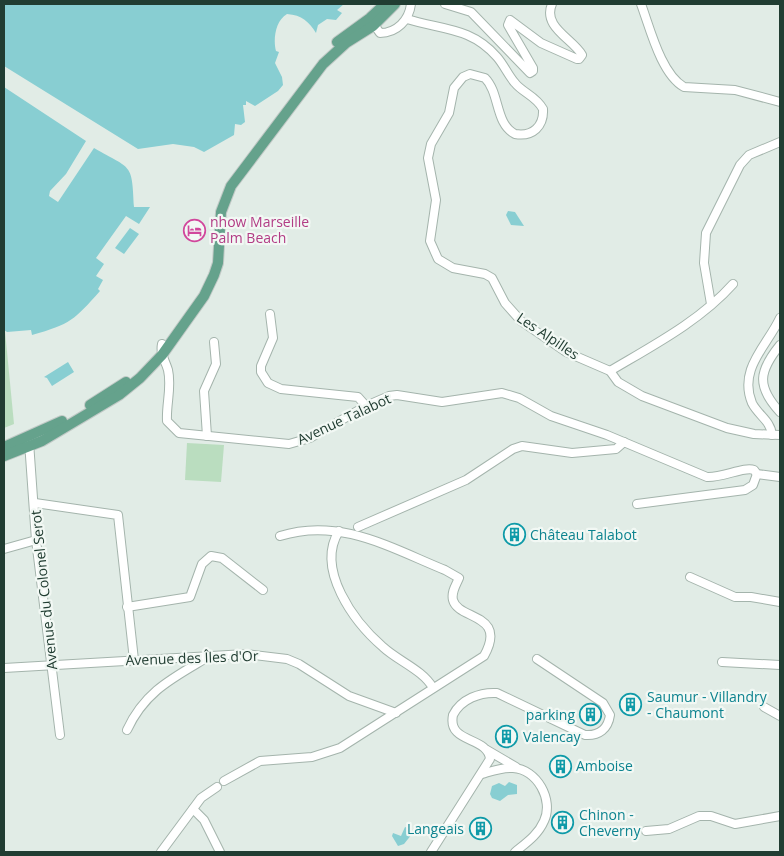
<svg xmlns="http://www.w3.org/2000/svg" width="784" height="856" font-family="'Open Sans',sans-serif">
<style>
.green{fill:#baddbf}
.water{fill:#88ced2}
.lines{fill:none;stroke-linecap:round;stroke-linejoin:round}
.minor-casing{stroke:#a4b4ac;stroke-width:10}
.major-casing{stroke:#c1c9c6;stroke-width:12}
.minor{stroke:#fff;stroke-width:8}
.major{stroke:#65a28c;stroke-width:10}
.labels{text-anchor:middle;stroke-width:4.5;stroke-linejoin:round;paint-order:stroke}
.hotel-label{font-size:14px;fill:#b23c85;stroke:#f2f8f4;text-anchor:start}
.street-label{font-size:14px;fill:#213d32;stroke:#f2f8f4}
.culture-label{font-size:14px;fill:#0d838f;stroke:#f2f8f4;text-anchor:start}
</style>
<rect width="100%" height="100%" fill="#e1ece6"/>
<!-- green -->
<g class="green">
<polygon points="5,331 14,424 4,428 4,332"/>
<polygon points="187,443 224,445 221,482 185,480"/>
</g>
<!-- water -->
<g class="water">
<path d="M4 4H344L337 10 342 13 336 20 327 19 318 25 316 33C309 22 302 15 287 14 275 21 273 40 276 51L279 52 275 63 282 77 283 85 278 91 255 106 246 101V105H243L245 122 241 125 235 124 234 135 204 152 194 147 173 144 138 149 4 66Z"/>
<path d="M4 87 86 141 66 174 50 191 49 196 58 202 94 148C132 170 132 162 134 207H150L139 224 126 216 96 258 104 264 96 276 103 280 98 289 100 291C74 320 71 324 32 335L31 330 7 332 4 330Z"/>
<polygon points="508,211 515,212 524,226 511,225 506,215"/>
<polygon points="130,228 139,234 124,254 115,248"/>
<polygon points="68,362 74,372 52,386 47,378 44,377"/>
<polygon points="509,782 517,785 517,794 508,795 500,801 492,798 490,794 492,786 499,783 505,786"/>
<polygon points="405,827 410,829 412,834 404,844 398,846 392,836 393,833 401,836"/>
</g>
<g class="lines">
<defs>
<g id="minor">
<path d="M445 4 471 12 530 73 533 71V68L508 25 510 20 541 43 577 59H579L582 55C573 39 542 27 552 4"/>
<path d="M641 4C650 28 661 74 684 87L735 90 780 102"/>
<path d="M407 19C442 30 471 27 497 57 504 65 508 75 515 83 523 93 536 96 543 109 544 126 533 137 515 134 495 124 500 93 485 78L470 74 463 77 454 88 449 113 431 144 428 158 436 200 430 241 438 259 453 268 485 274 492 278 505 303 521 321 566 352 610 371 618 382 642 396 727 428 754 434 780 435"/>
<path d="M372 22 380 33C397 33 409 20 411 4"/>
<polyline points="711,304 704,263 706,233 740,165 749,155 780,142"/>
<polyline points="270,314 273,338 261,366 261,372 268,383 281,389 358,397 366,406"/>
<path d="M162 344C160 354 165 360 168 370 172 387 166 404 167 421L179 433 289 444 310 438 366 406 389 396 397 395 442 402 502 393 519 398 551 416 607 435 707 477C722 478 745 466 754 470L757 474 780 477"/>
<path d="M780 345C759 371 756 386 780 412"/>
<path d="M610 371C652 346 700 321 733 284"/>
<path d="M772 435C771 421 758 415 752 403 738 369 767 346 780 318"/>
<polyline points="207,436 204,391 216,364 214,342"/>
<polyline points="29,442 36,540 60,735"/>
<polyline points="35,503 118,515 134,660"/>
<polyline points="637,504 745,490 753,485 757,474"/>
<polyline points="358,527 466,480 513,449 522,446 572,453 616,449 624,442"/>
<path d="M339 531C315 569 354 622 383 647 398 661 423 670 433 688"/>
<polyline points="4,549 36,540"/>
<polyline points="690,577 735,597 751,597 780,602"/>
<polyline points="127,607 190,597 202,564 211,556 222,558 263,590"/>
<polyline points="722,662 780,665"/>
<polyline points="4,668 246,654 287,659 299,664 349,696 396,713"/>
<polyline points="764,707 780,716"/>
<path d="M127 730C145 691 173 678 208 657"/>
<polyline points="487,750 516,767"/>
<path d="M482 774C492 771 502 767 513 768 537 769 554 800 544 821 538 835 526 843 515 852"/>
<path d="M224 781 260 761 312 757 340 748 484 656C508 613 458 620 453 600 451 592 456 585 459 578L445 570C391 548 339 517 280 536"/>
<polyline points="193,809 204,820 220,852"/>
<polyline points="646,831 669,829 699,816 711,816 735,824 780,816"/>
<polyline points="161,852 201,798 217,787"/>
<path d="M431 852 490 759C488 736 447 744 453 715 461 699 480 692 497 693L585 735C599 736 608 729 610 715L603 703 537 659"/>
</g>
<g id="major">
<polyline points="337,42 370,18 385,4"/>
<polyline points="90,405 126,382"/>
<polyline points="4,447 62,421"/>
<polyline points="4,456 42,441 119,395 140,378 162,355 204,296 214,275 218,263 221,212 231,186 323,64 346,43 373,26 395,4"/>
</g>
</defs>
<!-- minor casing -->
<use href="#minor" class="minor-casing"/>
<!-- major casing -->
<use href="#major" class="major-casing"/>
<!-- minor -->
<use href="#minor" class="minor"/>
<!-- major -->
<use href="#major" class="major"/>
</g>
<!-- icons -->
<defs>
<symbol id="hotel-ring" viewBox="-11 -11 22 22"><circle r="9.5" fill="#f2f8f4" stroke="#d1479c" stroke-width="1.5"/><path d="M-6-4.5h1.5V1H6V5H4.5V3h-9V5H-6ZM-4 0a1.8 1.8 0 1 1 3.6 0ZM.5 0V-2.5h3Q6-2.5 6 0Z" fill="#d1479c"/></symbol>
<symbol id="building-ring" viewBox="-11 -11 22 22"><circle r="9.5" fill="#f2f8f4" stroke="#0f9aa8" stroke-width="1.5"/><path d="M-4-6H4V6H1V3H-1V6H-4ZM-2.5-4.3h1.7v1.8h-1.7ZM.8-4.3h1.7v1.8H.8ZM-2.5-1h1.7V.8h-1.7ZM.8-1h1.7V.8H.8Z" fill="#0f9aa8"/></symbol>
</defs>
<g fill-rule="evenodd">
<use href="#hotel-ring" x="182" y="218" width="25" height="25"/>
<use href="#building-ring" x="502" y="522" width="25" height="25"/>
<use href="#building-ring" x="618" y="692" width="25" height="25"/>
<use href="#building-ring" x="578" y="702" width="25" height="25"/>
<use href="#building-ring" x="494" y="724" width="25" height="25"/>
<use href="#building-ring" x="548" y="754" width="25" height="25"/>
<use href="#building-ring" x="550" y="810" width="25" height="25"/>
<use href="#building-ring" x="468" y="816" width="25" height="25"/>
</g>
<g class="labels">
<!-- hotel labels -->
<g class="hotel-label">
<text x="210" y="227">nhow Marseille<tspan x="210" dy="16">Palm Beach</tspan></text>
</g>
<!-- street labels -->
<g class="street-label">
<text transform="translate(548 336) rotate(34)" y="5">Les Alpilles</text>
<text transform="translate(344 419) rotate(-25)" y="5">Avenue Talabot</text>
<text transform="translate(44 590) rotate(-96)" y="5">Avenue du Colonel Serot</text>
<text transform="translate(192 658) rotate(-2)" y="5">Avenue des Îles d'Or</text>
</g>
<!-- culture labels -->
<g class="culture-label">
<text x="530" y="540">Château Talabot</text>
<text x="647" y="702">Saumur - Villandry<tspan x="647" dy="16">- Chaumont</tspan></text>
<text x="575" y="720" text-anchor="end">parking</text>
<text x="523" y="742">Valencay</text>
<text x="576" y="771">Amboise</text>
<text x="579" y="820">Chinon -<tspan x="579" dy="16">Cheverny</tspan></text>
<text x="464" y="834" text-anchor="end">Langeais</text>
</g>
</g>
<!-- border -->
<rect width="784" height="856" fill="none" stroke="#213d32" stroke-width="10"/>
</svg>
